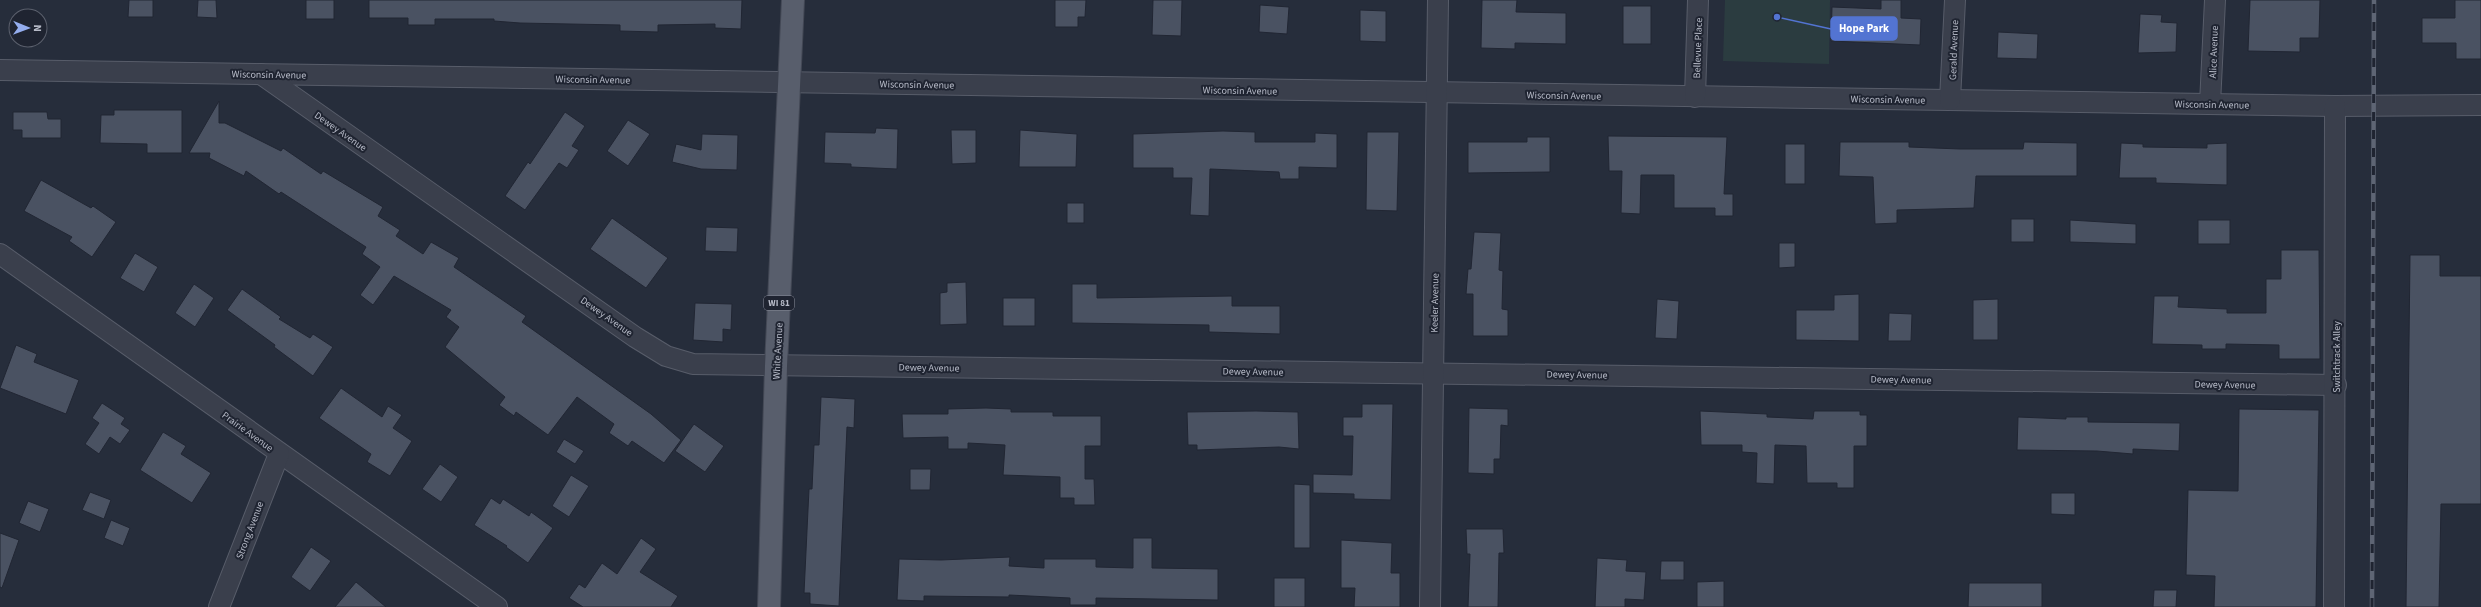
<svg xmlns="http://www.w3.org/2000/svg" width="2481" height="607" font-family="'Source Sans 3',sans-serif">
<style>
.green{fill:#2b3c40}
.building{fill:#4a5262;stroke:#212633}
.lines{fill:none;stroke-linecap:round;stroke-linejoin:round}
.minor-casing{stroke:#585d6a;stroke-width:22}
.major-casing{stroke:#434855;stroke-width:24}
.minor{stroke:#3a3f4c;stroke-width:20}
.major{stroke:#585e6c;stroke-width:22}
.rail-casing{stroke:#5e6574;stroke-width:4.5}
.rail{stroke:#1f2431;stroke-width:3;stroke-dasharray:9;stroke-linecap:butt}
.labels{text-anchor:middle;stroke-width:4;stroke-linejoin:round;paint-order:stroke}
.shield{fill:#1f2431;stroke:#898d9a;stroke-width:1}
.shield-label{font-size:9px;font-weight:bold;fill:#b6bac7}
.street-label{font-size:10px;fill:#b6bac7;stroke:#1f2431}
.leader{fill:none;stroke:#5374d2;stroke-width:1.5}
.callout-dot{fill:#5374d2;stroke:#1f2431;stroke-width:1.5}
.callout{fill:#5374d2;stroke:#5374d2;stroke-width:1.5}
.callout-label{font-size:11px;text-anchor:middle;font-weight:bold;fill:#fff}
</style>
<rect width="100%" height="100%" fill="#262d3b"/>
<!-- green -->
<polygon class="green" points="1725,0 1830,0 1829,64 1723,61"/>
<!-- building -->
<g class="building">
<polygon points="129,0 153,0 153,17 128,17"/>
<polygon points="198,0 216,0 217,18 197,17"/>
<rect x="306" y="0" width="28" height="19"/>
<polygon points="369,0 742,0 741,29 715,28 715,24 658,25 658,32 620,31 620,25 520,23 494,21 494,19 435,19 435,25 408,25 408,18 369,18"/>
<polygon points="1055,0 1086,0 1085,17 1078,17 1078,27 1055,27"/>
<polygon points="1153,0 1182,0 1181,36 1152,35"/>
<polygon points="1482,0 1517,0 1516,12 1566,13 1566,44 1515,43 1515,49 1481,48"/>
<polygon points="1881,0 1901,0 1901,18 1921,19 1920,45 1831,41 1832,7 1881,9"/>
<polygon points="2250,0 2320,0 2319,38 2300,38 2300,52 2248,51"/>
<polygon points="2455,0 2481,0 2481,59 2456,59 2456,43 2422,43 2422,18 2455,18"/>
<polygon points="1260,5 1289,7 1287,34 1259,32"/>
<rect x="1623" y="6" width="28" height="38"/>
<polygon points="1360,10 1386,11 1386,42 1360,41"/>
<polygon points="2140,14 2162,15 2161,22 2177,23 2176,52 2138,53"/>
<polygon points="1998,32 2038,34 2037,59 1997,58"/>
<polygon points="219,101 219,123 225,123 281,151 283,148 321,174 323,171 383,207 378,216 400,230 396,236 423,254 431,242 459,258 454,267 526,316 522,322 651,414 681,440 664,463 632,441 628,446 609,433 614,424 577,397 548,435 516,412 514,416 499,405 505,397 445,347 459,327 446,317 451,310 394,276 373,305 360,295 380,267 362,254 366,247 281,192 279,194 246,171 244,176 209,158 210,153 189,153"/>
<polygon points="114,110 182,110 182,153 147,153 147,144 100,143 101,115 114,115"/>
<polygon points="13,112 47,112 48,119 61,119 61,138 22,138 22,130 13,130"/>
<polygon points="565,112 585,126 572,146 579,150 567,168 559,163 525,210 505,196 528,162 530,164"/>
<polygon points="628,120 650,134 628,166 607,151"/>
<polygon points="876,128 898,129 897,169 851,167 851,164 824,163 825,132 875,133"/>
<polygon points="951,130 976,130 976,163 952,164"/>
<polygon points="1020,130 1077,134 1076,167 1019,167"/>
<polygon points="1223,131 1255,132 1255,142 1315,142 1315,133 1337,134 1337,168 1299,167 1299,179 1280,179 1279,172 1210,169 1209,216 1190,215 1192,178 1173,178 1173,168 1133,168 1133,134"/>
<polygon points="1367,132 1399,132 1397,211 1366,210"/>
<polygon points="702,134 738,135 737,170 701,169 672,162 676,144 701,150"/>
<polygon points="1608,136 1727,137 1724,194 1733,194 1733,216 1715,216 1715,208 1674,208 1674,175 1641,175 1640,214 1621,213 1622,171 1609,171"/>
<polygon points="1527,137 1550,137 1550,172 1468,173 1468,142 1527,142"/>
<polygon points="1840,142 1909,142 1909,147 1960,149 2023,149 2024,142 2077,143 2077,176 1976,176 1974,208 1897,210 1897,223 1875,224 1873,177 1839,176"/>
<polygon points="2121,143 2143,144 2143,147 2207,148 2207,144 2227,143 2227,185 2156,183 2156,178 2119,178"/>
<rect x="1785" y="144" width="20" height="40"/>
<polygon points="41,180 91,208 93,206 116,222 92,257 69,241 72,237 24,211"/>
<rect x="1067" y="203" width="17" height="20"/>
<polygon points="612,218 668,258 646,288 590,249"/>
<rect x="2011" y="219" width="23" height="23"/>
<polygon points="2070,220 2136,224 2136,244 2070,242"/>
<rect x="2198" y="220" width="32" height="24"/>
<polygon points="706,227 738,228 737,252 705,251"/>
<polygon points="1474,232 1501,233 1499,270 1503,271 1502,309 1508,310 1508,336 1473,336 1473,294 1466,294 1468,269 1471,269"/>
<polygon points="1779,243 1795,243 1795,267 1779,268"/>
<polygon points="2281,250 2319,250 2320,359 2279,359 2279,345 2226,344 2226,349 2202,349 2202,345 2152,344 2154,296 2179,296 2178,307 2227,309 2227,313 2266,313 2266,279 2281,279"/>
<polygon points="135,253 158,267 144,292 120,278"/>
<polygon points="2410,255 2440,255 2440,276 2481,276 2481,504 2441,504 2439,607 2406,607"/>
<polygon points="966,282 967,324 940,325 940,293 947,292 947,283"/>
<polygon points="194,284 214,298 195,327 175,313"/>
<polygon points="1072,284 1097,284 1097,298 1232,296 1232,306 1280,306 1280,334 1209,332 1209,325 1072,323"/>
<polygon points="242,289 281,317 279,319 310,338 313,334 333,347 313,376 274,347 275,345 227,310"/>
<polygon points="1859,294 1859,341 1796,340 1796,310 1834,310 1834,295"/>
<rect x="1003" y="298" width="32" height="28"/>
<polygon points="1657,299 1679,301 1677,339 1655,338"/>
<polygon points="1998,299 1998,340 1973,340 1973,300"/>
<polygon points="695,303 732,304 731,330 723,329 723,342 693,340"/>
<polygon points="1889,313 1912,314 1911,341 1888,341"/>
<polygon points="16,345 37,354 34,362 79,380 66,414 0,388"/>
<polygon points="341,388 382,417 388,406 402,415 393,428 412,441 390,476 367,462 371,454 319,418"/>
<polygon points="821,397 855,399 854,428 847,427 839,606 810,604 810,593 804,593 809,489 812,489 814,445 819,445"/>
<polygon points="102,403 125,418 121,424 130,430 120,444 110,437 99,454 85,444 99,423 92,418"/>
<polygon points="1362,404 1393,404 1391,500 1354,499 1354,494 1313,493 1313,474 1352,475 1353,436 1343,436 1343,417 1362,417"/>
<polygon points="986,408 1011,409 1011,412 1053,412 1053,416 1101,416 1101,446 1085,446 1085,479 1094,479 1095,505 1074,505 1074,498 1060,498 1060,477 1003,475 1005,445 968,443 968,449 948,449 948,437 903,438 902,414 948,414 948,409"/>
<polygon points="1469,408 1508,409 1508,426 1501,425 1500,459 1494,459 1494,474 1468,473"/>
<polygon points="2239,409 2319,410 2316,607 2214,607 2215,576 2186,575 2188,490 2238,491"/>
<polygon points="1256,411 1298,412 1299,449 1279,447 1197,450 1197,445 1188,445 1187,412"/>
<polygon points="1700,411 1767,414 1767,417 1813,419 1814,411 1860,411 1860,415 1867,415 1867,446 1854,446 1854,488 1837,488 1837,483 1807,483 1806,446 1775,445 1774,484 1756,483 1757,453 1742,452 1742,445 1701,445"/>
<polygon points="2018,417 2066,419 2066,417 2088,417 2088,422 2180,423 2179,451 2133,449 2133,454 2097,451 2017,450"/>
<polygon points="694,424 724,446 705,472 675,451"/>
<polygon points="163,432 186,446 181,454 211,473 192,503 140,470"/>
<polygon points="564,439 584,451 575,464 556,452"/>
<polygon points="440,464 458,477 441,502 422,489"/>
<polygon points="910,469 931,469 930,490 910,490"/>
<polygon points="571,475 589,486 569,517 552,506"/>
<polygon points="1294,484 1310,485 1310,548 1294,548"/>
<polygon points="90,492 111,500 104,519 82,510"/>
<polygon points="2051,493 2075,493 2075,515 2051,514"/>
<polygon points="491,498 500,504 503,499 529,516 531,512 553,528 528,563 506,547 507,546 474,525"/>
<polygon points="28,501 49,509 40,532 19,523"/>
<polygon points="111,520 130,528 123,546 104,538"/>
<polygon points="1466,529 1503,529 1504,553 1499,553 1498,607 1468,607 1470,554 1467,554"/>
<polygon points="0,533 19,540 2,588 0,587"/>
<polygon points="641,538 656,549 640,572 678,596 671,607 583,607 569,598 579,584 585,588 602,563 617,574"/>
<polygon points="1133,538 1152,538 1152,568 1218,569 1218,600 1096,598 1096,605 1070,605 1070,598 1009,595 1009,597 924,596 924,601 897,600 899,559 941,560 1010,557 1009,566 1044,568 1044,559 1096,559 1096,567 1133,568"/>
<polygon points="1341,540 1392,543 1391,573 1400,573 1400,607 1354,607 1355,588 1341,588"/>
<polygon points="311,547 331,561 310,591 291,577"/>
<polygon points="1597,558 1627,560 1626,571 1646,572 1644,600 1625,599 1625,607 1595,607"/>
<polygon points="1661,561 1684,561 1684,580 1660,580"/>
<rect x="1274" y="578" width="31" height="29"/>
<polygon points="1724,581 1724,607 1697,607 1697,582"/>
<polygon points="356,582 386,607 335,607"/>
<polygon points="1969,583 2042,583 2042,607 1968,607"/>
<polygon points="2154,590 2177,590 2176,607 2153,607"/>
</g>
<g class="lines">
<defs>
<g id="minor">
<polyline points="0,70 2335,106 2481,105"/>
<polyline points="261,74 635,337 666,356 693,364 2336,385"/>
<polyline points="1695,97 1698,0"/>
<polyline points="1950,100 1955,0"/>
<polyline points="2210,104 2215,0"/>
<polyline points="0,254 497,607"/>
<polyline points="219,607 279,454"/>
<polyline points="1430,607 1438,0"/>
<polyline points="2334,607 2335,106"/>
</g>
<polyline id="major" points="769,607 776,366 793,0"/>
</defs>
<!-- minor casing -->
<use href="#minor" class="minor-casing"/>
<!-- major casing -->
<use href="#major" class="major-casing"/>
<!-- minor -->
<use href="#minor" class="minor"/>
<!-- major -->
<use href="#major" class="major"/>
<defs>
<polyline id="rail" points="2372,607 2374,0"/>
</defs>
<!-- rail casing -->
<use href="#rail" class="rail-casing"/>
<!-- rail -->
<use href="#rail" class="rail"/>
</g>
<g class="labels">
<!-- shield labels -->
<rect class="shield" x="764" y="296" width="30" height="14" rx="3"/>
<g class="shield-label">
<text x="779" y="306">WI 81</text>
</g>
<!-- street labels -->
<g class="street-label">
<text transform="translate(1697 48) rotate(-88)" y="4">Bellevue Place</text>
<text transform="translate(1953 50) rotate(-88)" y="4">Gerald Avenue</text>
<text transform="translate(2213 52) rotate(-88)" y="4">Alice Avenue</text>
<text transform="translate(269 74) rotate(1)" y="4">Wisconsin Avenue</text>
<text transform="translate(593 79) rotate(1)" y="4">Wisconsin Avenue</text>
<text transform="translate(917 84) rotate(1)" y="4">Wisconsin Avenue</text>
<text transform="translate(1240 90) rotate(1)" y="4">Wisconsin Avenue</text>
<text transform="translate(1564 95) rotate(1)" y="4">Wisconsin Avenue</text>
<text transform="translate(1888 99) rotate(1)" y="4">Wisconsin Avenue</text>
<text transform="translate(2212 104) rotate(1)" y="4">Wisconsin Avenue</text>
<text transform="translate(341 131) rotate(35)" y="4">Dewey Avenue</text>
<text transform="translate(1434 303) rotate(-89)" y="4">Keeler Avenue</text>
<text transform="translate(607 316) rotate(35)" y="4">Dewey Avenue</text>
<text transform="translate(777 351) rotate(-87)" y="4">White Avenue</text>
<text transform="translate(2336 357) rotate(-90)" y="4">Switchtrack Alley</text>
<text transform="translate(929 367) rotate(1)" y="4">Dewey Avenue</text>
<text transform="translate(1253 371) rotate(1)" y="4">Dewey Avenue</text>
<text transform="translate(1577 374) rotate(1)" y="4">Dewey Avenue</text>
<text transform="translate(1901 379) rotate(1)" y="4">Dewey Avenue</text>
<text transform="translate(2225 384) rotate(1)" y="4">Dewey Avenue</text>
<text transform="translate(248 431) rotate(36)" y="4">Prairie Avenue</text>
<text transform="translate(249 530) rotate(-69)" y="4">Strong Avenue</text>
</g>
</g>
<!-- callouts -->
<path class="leader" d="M1777 17L1831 29"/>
<circle class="callout-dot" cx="1777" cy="17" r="4"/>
<rect class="callout" x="1831" y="17" width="66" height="23" rx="4"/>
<g class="callout-label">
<text x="1864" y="32">Hope Park</text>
</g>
<!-- north arrow -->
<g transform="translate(28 28) rotate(91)"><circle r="19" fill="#1f2431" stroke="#5b606d"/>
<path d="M0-3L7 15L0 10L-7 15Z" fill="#94adee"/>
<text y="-6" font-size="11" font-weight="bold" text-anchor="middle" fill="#b6bac7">N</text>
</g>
</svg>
